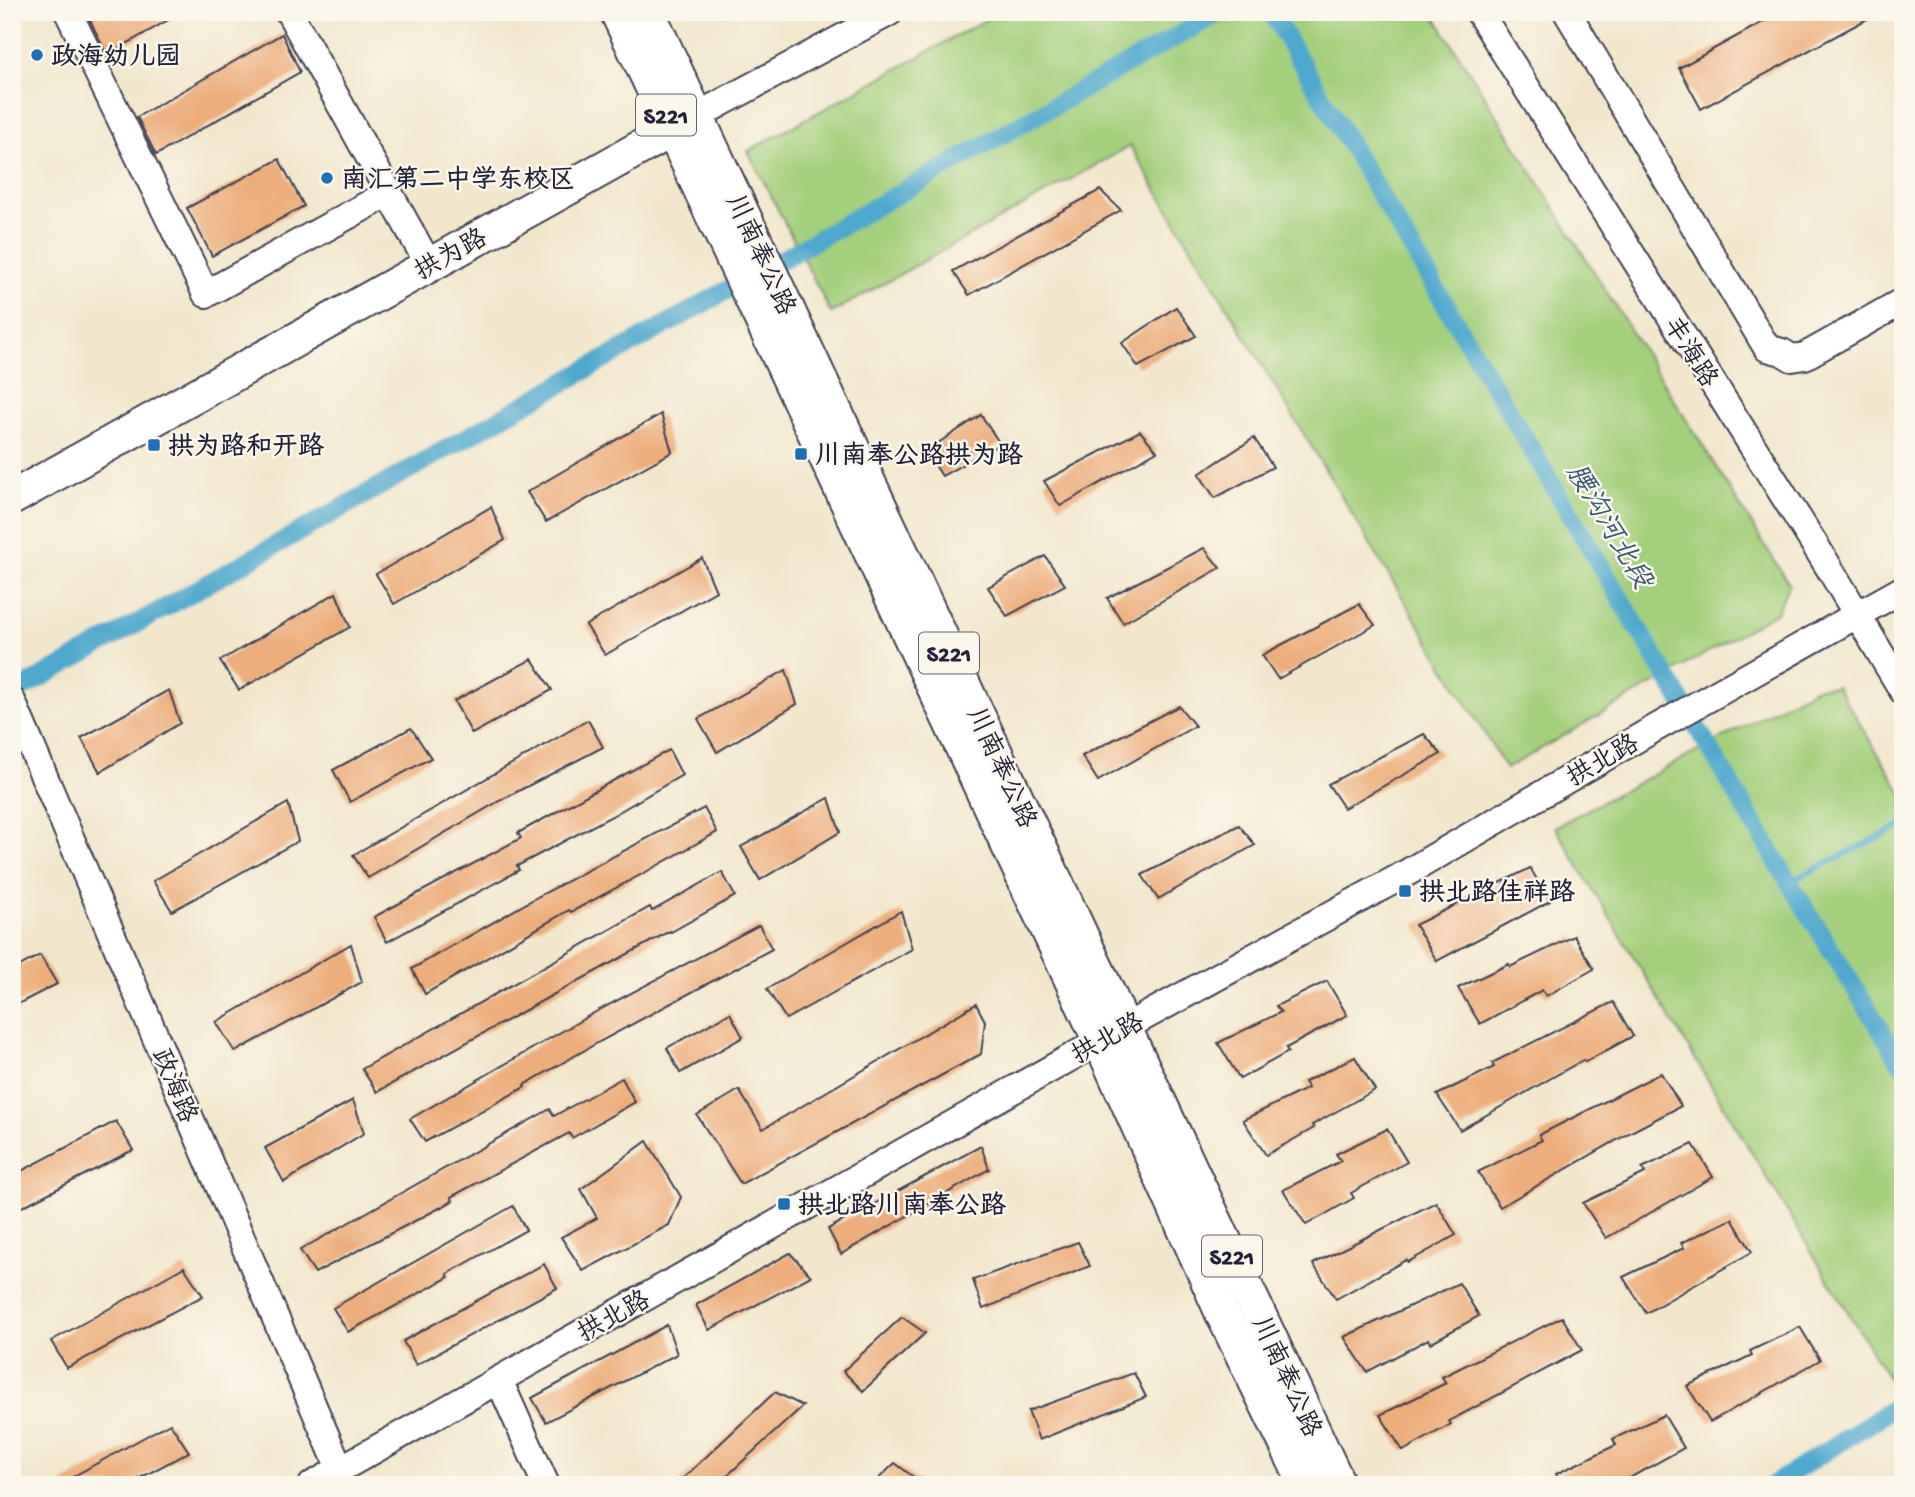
<svg xmlns="http://www.w3.org/2000/svg" width="1915" height="1497" font-family="'Gochi Hand','LXGW WenKai TC',sans-serif">
<style>
.green{fill:#a4cf7c;stroke:#63785c;stroke-width:2}
.lines{fill:none;stroke-linecap:round;stroke-linejoin:round}
.stream{stroke:#50a8cd;stroke-width:6}
.canal{stroke:#50a8cd;stroke-width:19}
.building{fill:#edad7b}
.minor-casing{stroke:#414051;stroke-width:30}
.major-casing{stroke:#414051;stroke-width:37}
.minor{stroke:#fff;stroke-width:26}
.major{stroke:#fff;stroke-width:33}
.poi-dot{fill:#1f6fb2;stroke:#fbf7ec;stroke-width:2.5}
.labels{text-anchor:middle;stroke-width:5;stroke-linejoin:round;paint-order:stroke}
.shield{fill:#fbf7ec;stroke:#636270;stroke-width:2}
.shield-label{font-size:24px;font-weight:bold;fill:#22223b}
.poi-label{font-size:26px;font-weight:bold;fill:#22223b;stroke:#fbf7ec;text-anchor:start}
.street-label{font-size:26px;fill:#22223b;stroke:#fbf7ec}
.water-label{font-size:28px;font-style:italic;fill:#345875;stroke:#fbf7ec}
</style>
<rect width="100%" height="100%" fill="#fbf7ec"/>
<filter id="ink" filterUnits="userSpaceOnUse"><feTurbulence type="fractalNoise" baseFrequency=".0143" numOctaves="2"/><feDisplacementMap in="SourceGraphic" scale="14" xChannelSelector="R" yChannelSelector="G"/><feConvolveMatrix kernelMatrix="1 2 1 2 8 2 1 2 1" color-interpolation-filters="sRGB"/></filter>
<filter id="wash" filterUnits="userSpaceOnUse"><feTurbulence type="fractalNoise" baseFrequency=".00686" numOctaves="4" result="noise"/><feDisplacementMap in="SourceGraphic" scale="28" xChannelSelector="R" yChannelSelector="G"/><feGaussianBlur stdDeviation="1.57" result="paint"/><feColorMatrix in="noise" values="0 0 0 0 0 0 0 0 0 0 0 0 0 0 0 0 0 1.4 0 .05"/><feComposite in="paint" operator="in"/></filter>
<g filter="url(#wash)">
<rect width="100%" height="100%" fill="#f2e7cd"/>
<!-- green -->
<g class="green">
<polygon points="1000,12 1432,12 1789,584 1777,612 1506,769 1130,146 831,313 748,151"/>
<polygon points="1837,686 1903,795 1903,1403 1555,827 1818,687"/>
</g>
<g class="lines">
<!-- stream -->
<polyline class="stream" points="1789,882 1903,825"/>
<!-- canal -->
<g class="canal">
<polyline points="1271,12 1789,882 1903,1066"/>
<polyline points="12,694 1220,12"/>
<polyline points="1773,1485 1903,1402"/>
</g>
</g>
<g id="blocks">
<!-- building -->
<g class="building">
<polygon points="86,12 182,12 107,55"/>
<polygon points="1781,12 1880,12 1701,109 1679,68"/>
<polygon points="282,34 300,72 156,155 137,117"/>
<polygon points="279,159 304,206 212,256 187,208"/>
<polygon points="1100,190 1121,210 969,295 953,271"/>
<polygon points="1176,307 1196,336 1138,367 1122,343"/>
<polygon points="661,414 672,452 546,522 527,492"/>
<polygon points="981,415 1000,444 942,476 926,451"/>
<polygon points="1140,431 1157,451 1060,506 1044,481"/>
<polygon points="1254,438 1273,467 1215,498 1199,474"/>
<polygon points="491,507 505,540 394,604 376,574"/>
<polygon points="1204,548 1220,568 1123,623 1107,598"/>
<polygon points="1045,556 1065,585 1007,616 988,587"/>
<polygon points="702,558 716,591 605,655 586,625"/>
<polygon points="336,593 350,627 239,690 220,661"/>
<polygon points="1359,604 1375,625 1278,679 1262,655"/>
<polygon points="532,659 552,690 472,734 454,701"/>
<polygon points="786,670 797,704 717,752 698,719"/>
<polygon points="169,690 180,723 100,772 81,738"/>
<polygon points="1179,706 1195,726 1098,781 1082,756"/>
<polygon points="588,720 603,747 501,800 368,878 353,855"/>
<polygon points="411,728 431,758 350,802 333,770"/>
<polygon points="1424,734 1441,754 1344,808 1328,784"/>
<polygon points="669,750 682,775 612,816 517,866 519,870 387,942 374,917 521,838 518,833"/>
<polygon points="829,798 840,832 760,880 741,847"/>
<polygon points="288,803 298,841 172,911 153,881"/>
<polygon points="704,808 717,832 644,873 571,912 569,910 425,994 412,969 539,896"/>
<polygon points="1239,825 1255,845 1158,899 1142,875"/>
<polygon points="1530,868 1550,901 1437,961 1415,925"/>
<polygon points="722,872 735,896 671,932 670,931 558,992 377,1092 362,1069 650,907 652,911"/>
<polygon points="901,911 912,949 786,1019 767,989"/>
<polygon points="759,925 772,949 599,1042 524,1085 525,1087 425,1142 410,1119 599,1010"/>
<polygon points="1574,936 1594,969 1546,996 1542,990 1480,1024 1458,988 1509,964 1510,967"/>
<polygon points="351,944 362,982 235,1052 216,1022"/>
<polygon points="40,955 57,984 12,1007 12,970"/>
<polygon points="1327,981 1347,1015 1286,1048 1288,1052 1240,1079 1218,1043 1281,1012 1276,1006"/>
<polygon points="1613,1002 1633,1036 1585,1062 1583,1060 1460,1130 1437,1095 1494,1067 1492,1063"/>
<polygon points="976,1004 985,1021 981,1054 741,1184 697,1115 739,1090 763,1129"/>
<polygon points="730,1013 743,1037 680,1073 667,1048"/>
<polygon points="1355,1057 1375,1090 1312,1125 1314,1128 1266,1155 1243,1120 1308,1088 1304,1082"/>
<polygon points="1661,1073 1681,1106 1631,1132 1500,1207 1478,1172 1542,1140 1539,1135"/>
<polygon points="622,1078 635,1102 572,1138 569,1133 451,1197 453,1201 315,1273 300,1250 550,1109 554,1116"/>
<polygon points="353,1100 364,1133 284,1182 265,1148"/>
<polygon points="116,1121 133,1150 12,1212 12,1176"/>
<polygon points="1387,1129 1407,1162 1351,1193 1354,1198 1306,1225 1283,1190 1341,1161 1336,1154"/>
<polygon points="647,1141 681,1197 669,1225 583,1271 561,1237 597,1218 581,1189"/>
<polygon points="1693,1144 1713,1177 1606,1238 1583,1203 1645,1173 1642,1168"/>
<polygon points="981,1146 989,1169 841,1254 828,1229"/>
<polygon points="1436,1202 1456,1235 1408,1262 1406,1260 1336,1299 1313,1264"/>
<polygon points="513,1206 526,1230 447,1274 449,1277 348,1332 333,1308"/>
<polygon points="1732,1219 1752,1252 1646,1313 1623,1277 1684,1248 1681,1243"/>
<polygon points="1078,1242 1090,1266 983,1309 973,1280"/>
<polygon points="790,1253 811,1276 709,1330 696,1305"/>
<polygon points="544,1264 557,1288 416,1365 403,1341"/>
<polygon points="184,1267 203,1296 67,1368 51,1341"/>
<polygon points="1459,1283 1479,1316 1430,1343 1428,1339 1367,1372 1344,1337"/>
<polygon points="902,1317 925,1333 863,1391 843,1371"/>
<polygon points="1562,1317 1582,1350 1449,1421 1451,1424 1403,1451 1380,1415 1446,1383 1442,1377"/>
<polygon points="667,1325 677,1354 546,1422 532,1398"/>
<polygon points="1800,1327 1820,1360 1710,1422 1687,1386 1752,1355 1750,1351"/>
<polygon points="1134,1373 1146,1397 1039,1440 1028,1411"/>
<polygon points="775,1392 803,1406 717,1485 676,1485"/>
<polygon points="1664,1415 1684,1448 1617,1485 1562,1485 1556,1474 1616,1445 1613,1439"/>
<polygon points="170,1423 189,1452 127,1485 58,1485"/>
<polygon points="895,1463 924,1485 872,1485"/>
</g>
</g>
</g>
<g filter="url(#ink)">
<use href="#blocks" fill-opacity="0" stroke="#414051" stroke-width="2"/>
<g class="lines">
<defs>
<g id="minor">
<polyline points="68,12 206,294 389,193"/>
<polyline points="289,12 429,265"/>
<polyline points="1479,12 1825,561 1903,691"/>
<polyline points="1567,12 1767,348 1782,352 1792,358 1805,356 1903,301"/>
<polyline points="682,124 890,12"/>
<polyline points="12,701 340,1469"/>
<polyline points="499,1380 546,1485"/>
<polyline points="312,1485 1100,1041 1398,878 1652,730 1903,589"/>
</g>
<g id="major">
<polyline points="617,12 1100,1041 1223,1315 1306,1485"/>
<polyline points="648,12 1339,1485"/>
<polyline points="12,498 672,130"/>
</g>
</defs>
<!-- minor casing -->
<use href="#minor" class="minor-casing"/>
<!-- major casing -->
<use href="#major" class="major-casing"/>
<!-- minor -->
<use href="#minor" class="minor"/>
<!-- major -->
<use href="#major" class="major"/>
</g>
</g>
<!-- markers -->
<g class="poi-dot">
<circle cx="37" cy="55" r="7"/>
<circle cx="327" cy="178" r="7"/>
<rect x="147" y="438" width="14" height="14" rx="3.5"/>
<rect x="794" y="447" width="14" height="14" rx="3.5"/>
<rect x="1398" y="884" width="14" height="14" rx="3.5"/>
<rect x="777" y="1197" width="14" height="14" rx="3.5"/>
</g>
<g class="labels">
<!-- shield labels -->
<g class="shield">
<rect x="636" y="94.5" width="60" height="41" rx="5"/>
<rect x="919" y="632.5" width="60" height="41" rx="5"/>
<rect x="1202" y="1235.5" width="60" height="41" rx="5"/>
</g>
<g class="shield-label">
<text x="666" y="123">S221</text>
<text x="949" y="661">S221</text>
<text x="1232" y="1264">S221</text>
</g>
<!-- poi labels -->
<g class="poi-label">
<text x="51" y="64">政海幼儿园</text>
<text x="341" y="187">南汇第二中学东校区</text>
<text x="168" y="454">拱为路和开路</text>
<text x="815" y="463">川南奉公路拱为路</text>
<text x="1419" y="900">拱北路佳祥路</text>
<text x="798" y="1213">拱北路川南奉公路</text>
</g>
<!-- street labels -->
<g class="street-label">
<text transform="translate(450 253) rotate(-29)" y="9">拱为路</text>
<text transform="translate(762 254) rotate(65)" y="9">川南奉公路</text>
<text transform="translate(1692 351) rotate(58)" y="9">丰海路</text>
<text transform="translate(1602 759) rotate(-30)" y="9">拱北路</text>
<text transform="translate(1003 767) rotate(65)" y="9">川南奉公路</text>
<text transform="translate(1107 1037) rotate(-29)" y="9">拱北路</text>
<text transform="translate(176 1085) rotate(67)" y="9">政海路</text>
<text transform="translate(613 1315) rotate(-29)" y="9">拱北路</text>
<text transform="translate(1288 1376) rotate(65)" y="9">川南奉公路</text>
</g>
<!-- water labels -->
<g class="water-label">
<text transform="translate(1611 525) rotate(59)" y="10">腰沟河北段</text>
</g>
</g>
<!-- margin -->
<rect width="1915" height="1497" fill="none" stroke="#fbf7ec" stroke-width="42"/>
</svg>
